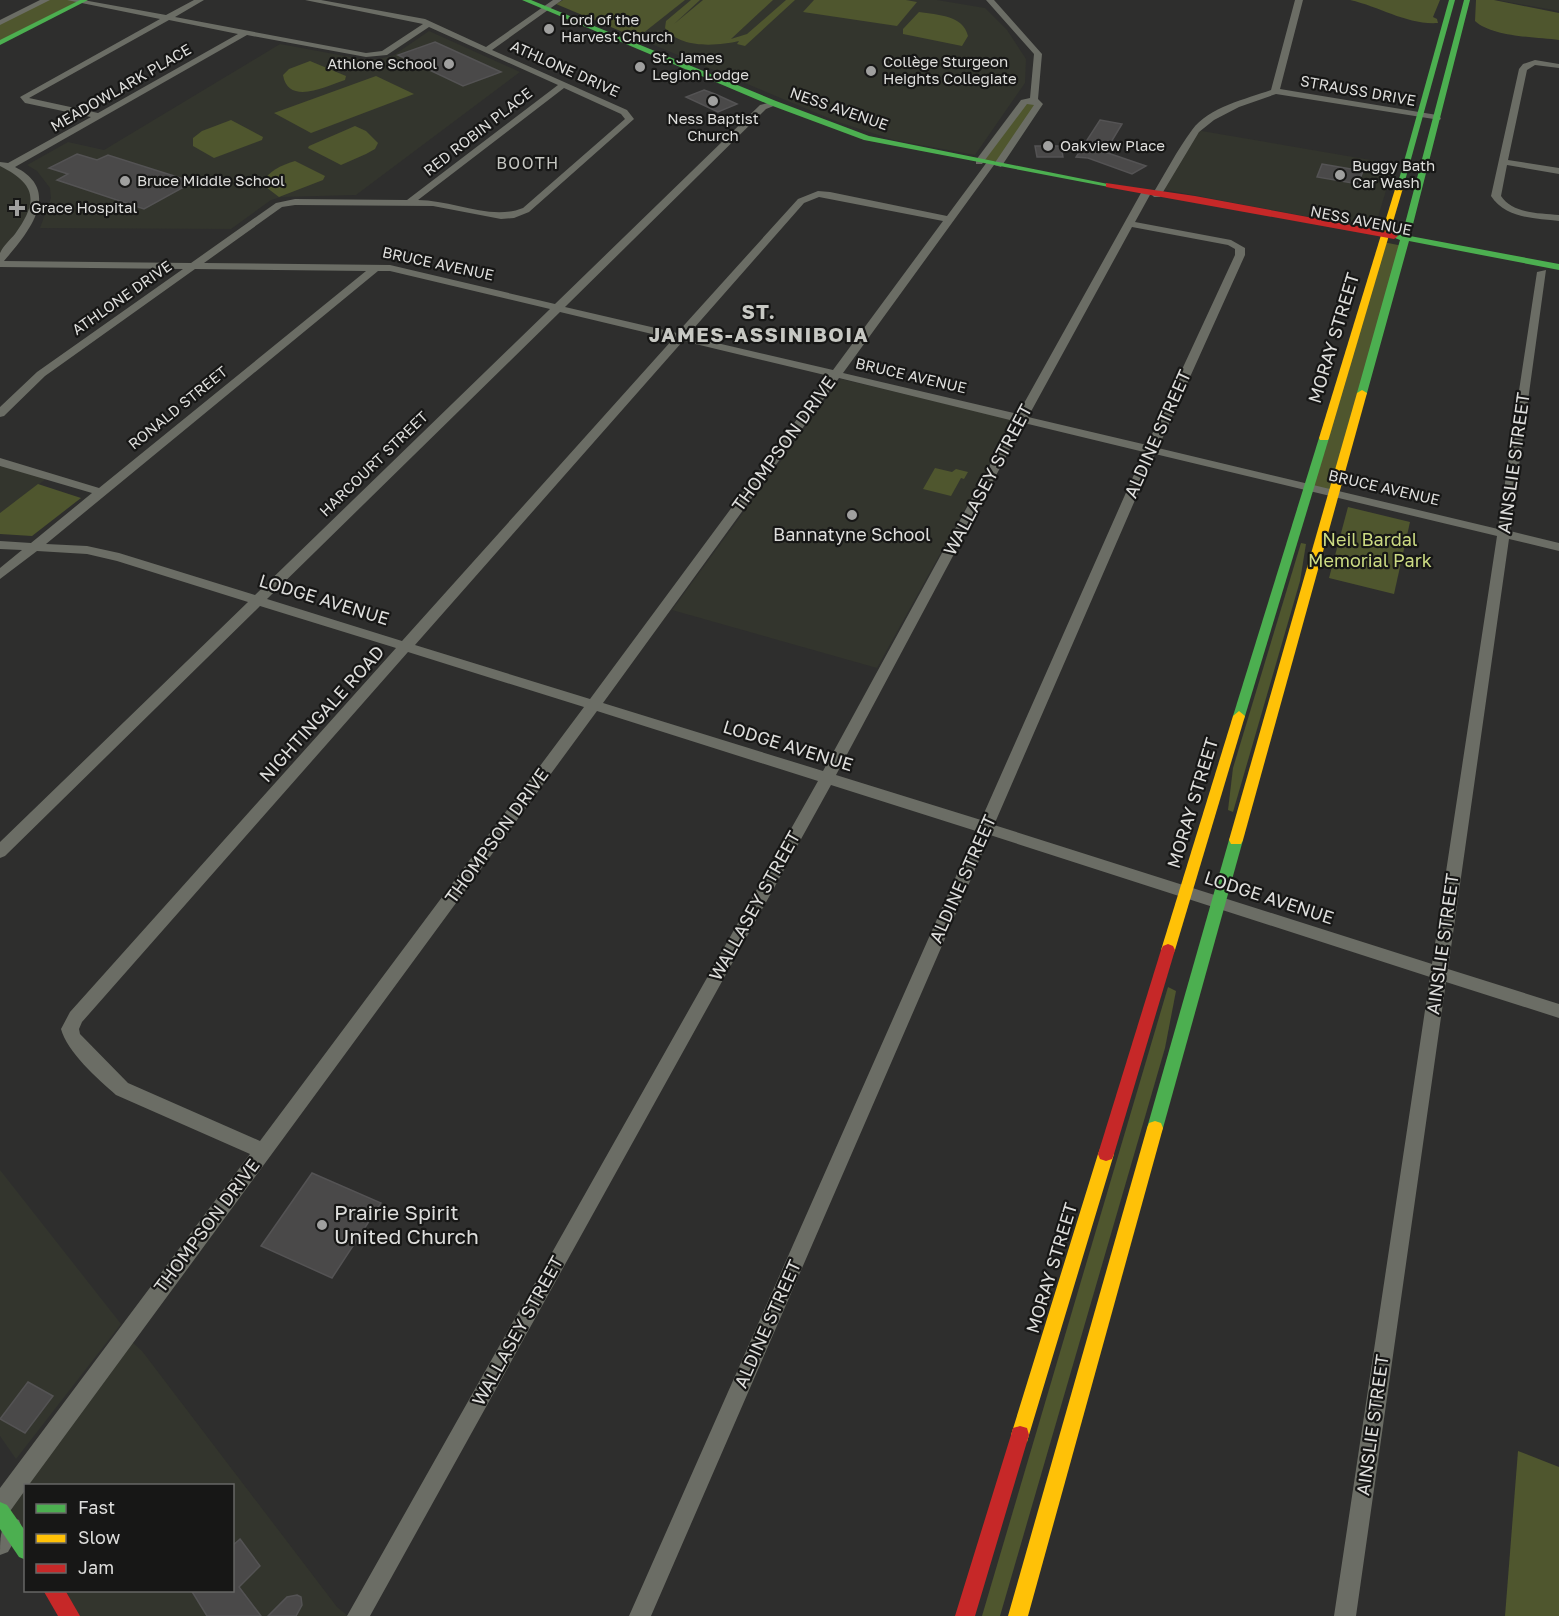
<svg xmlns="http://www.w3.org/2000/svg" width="1559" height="1616" font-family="'Golos Text',sans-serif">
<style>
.built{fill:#33352d}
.green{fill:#4f562e}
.building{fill:#4a4949;stroke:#545354;stroke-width:1.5}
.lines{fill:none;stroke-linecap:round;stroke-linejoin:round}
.street{fill:#6b6d65;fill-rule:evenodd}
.fast{fill:#4caf50;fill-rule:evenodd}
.slow{fill:#ffc107;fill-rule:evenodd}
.jam{fill:#c62828;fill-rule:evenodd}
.poi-dot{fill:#a0a09f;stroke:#171716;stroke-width:2}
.labels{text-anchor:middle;stroke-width:4.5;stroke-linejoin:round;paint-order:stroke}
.far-poi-label{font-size:15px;fill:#dededc;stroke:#171716;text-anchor:start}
.far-street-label{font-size:15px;fill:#dededc;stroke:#171716}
.far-neighbourhood-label{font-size:16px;letter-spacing:1.5px;fill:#c7c8c3;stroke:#171716}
.street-label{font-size:18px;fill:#dededc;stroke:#171716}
.poi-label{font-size:18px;fill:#dededc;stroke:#171716}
.park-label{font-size:18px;fill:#ccdb83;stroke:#171716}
.far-district-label{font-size:20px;font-weight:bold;letter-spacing:1.5px;fill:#c7c8c3;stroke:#171716}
.near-poi-label{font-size:21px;fill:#dededc;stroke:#171716;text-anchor:start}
</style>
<rect width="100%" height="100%" fill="#2e2e2d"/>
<!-- built -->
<g class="built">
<polygon points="684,0 937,0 985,8 1007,30 1026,59 1025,83 975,155 894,140 838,122 637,38"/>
<polygon points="1497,0 1559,0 1559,11"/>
<polygon points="429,31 520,72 356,195 281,197 271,200 231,229 40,228 51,198 50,188 37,171 27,165 68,142 104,150 280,44 361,59 379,59 394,55"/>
<polygon points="1196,130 1394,164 1378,217 1341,223 1161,189"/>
<polygon points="0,163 24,175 36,203 0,259"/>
<polygon points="841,379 1014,420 877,668 672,610"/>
<polygon points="0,459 50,476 0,513"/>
<polygon points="0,1170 121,1324 16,1459 0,1436"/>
<polygon points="129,1339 142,1351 337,1607 348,1616 70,1616 53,1591 232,1590 232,1486 26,1486 25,1550 0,1506"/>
</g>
<!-- green -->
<g class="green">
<polygon points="46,0 85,0 0,43 0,23"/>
<polygon points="563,0 685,0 637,38 556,4"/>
<path d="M691 0H700L674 24 703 0H773L731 39 747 34 786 0H795L745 46 737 44 739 41C717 46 680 49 665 28L666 21Z"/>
<polygon points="814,0 906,0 917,2 897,26 803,12"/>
<path d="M1350 0H1440L1433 17 1437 19 1438 23C1407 25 1381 7 1350 0Z"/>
<path d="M1476 0H1494L1559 13V40C1536 37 1492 37 1475 21Z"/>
<path d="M919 12C938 15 963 15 968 36L962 46 903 34V29Z"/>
<path d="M310 61 346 76 345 80C327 86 288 106 283 75L289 69Z"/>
<polygon points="376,76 414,94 311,133 274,113"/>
<polygon points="1024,102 1039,104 1000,161 979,162"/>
<polygon points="231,120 263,137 262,140 214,158 193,146 193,138 202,131"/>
<polygon points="355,126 366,131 378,143 375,149 366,154 341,165 308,148 309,146"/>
<path d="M295 161 325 176 323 180 279 197 262 184C269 170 280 166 295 161Z"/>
<polygon points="1383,242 1403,246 1334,494 1308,487"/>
<polygon points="935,468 952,472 956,469 968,472 964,479 961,478 951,496 923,489"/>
<polygon points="38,484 81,498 32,536 0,534 0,513"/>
<polygon points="1348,507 1410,522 1394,594 1329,578"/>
<polygon points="1301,543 1306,544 1300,581 1233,812 1228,810 1233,768"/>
<polygon points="1168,987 1176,991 1165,1048 1000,1616 982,1616"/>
<polygon points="1518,1451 1559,1467 1559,1616 1505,1616"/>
</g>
<!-- building -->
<g class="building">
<polygon points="435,42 501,72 463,86 398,55"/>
<polygon points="704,90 715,94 737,104 718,112 686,97"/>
<polygon points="1100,120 1122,124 1105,152 1146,166 1132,174 1088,158 1076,157"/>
<polygon points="1035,146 1061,146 1063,157 1037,157"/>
<polygon points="77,154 97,160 108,155 193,182 144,209 57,180 68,174 49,168"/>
<polygon points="1322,164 1363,171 1358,184 1317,177"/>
<polygon points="312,1173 381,1203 332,1278 261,1246"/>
<polygon points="28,1382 53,1396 25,1433 0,1419"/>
<polygon points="240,1539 260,1566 239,1587 261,1616 207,1616 191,1590 232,1590 232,1546"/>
<polygon points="297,1595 301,1597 302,1605 296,1616 268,1616 287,1597"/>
</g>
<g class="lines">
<!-- street -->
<g class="street">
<polygon points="40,0 50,0 0,25 0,20"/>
<path d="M67 0H83L166 15 194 0H204L175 17 366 53 382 51 423 24 305 0H321L425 19 486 47 553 0H562L492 50 627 110 634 119 529 212 514 218 501 219 433 206 295 205 282 207 204 263 390 265 555 304 760 105 776 101V105L766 109 565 307 677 333 798 199 818 191 830 192 947 216 987 162 994 164 1034 105 1027 104 982 164H976V160L1021 100 1030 98 1034 54 986 0H994L1042 54 1038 99 1043 104 1001 167 994 165 843 373 1018 414 1141 193 1146 190 1151 193 1135 222 1231 240 1245 248V255L1158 448 1498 529 1537 272 1546 270 1510 531 1559 543V551L1509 539 1448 969 1559 1004V1018L1446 982 1356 1616H1334L1430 977 990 835 651 1616H629L976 831 831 785 370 1616H347L818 781 597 711 28 1486H26V1489L8 1514 0 1517V1488L250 1154 116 1095C98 1079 67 1052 61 1029L70 1012 396 648 260 606 5 856 0 858V842L248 602 117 561 87 554 37 551 0 579V568L22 550 0 549V541L31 543 92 493 0 466V458L99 488 366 271 195 269 45 376 4 416 0 417V407L37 372 183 269 0 267C0 263 0 256 0 253 3 246 11 239 15 234 39 201 36 184 0 166V162L8 163 91 117 25 103 20 97 160 19ZM169 20 238 34 98 113 29 98ZM429 27 558 85 407 200 295 199 276 203 191 263 4 261C27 234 64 191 15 167L247 35 366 57 387 55ZM564 88 621 114 625 119 523 208C491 221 452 200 418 200ZM819 197 943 221 833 370 687 336 804 203ZM1132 227 1228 245 1235 249V255L1147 445 1028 417ZM378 271H390L550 309 255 595 119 553 87 546 46 544ZM560 312 673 339 402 641 267 599ZM683 341 829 376 590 699 415 645ZM839 378 1014 421 823 771 603 703ZM1024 423 1144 452 981 820 836 775ZM1155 454 1497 536 1432 964 994 825ZM408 652 584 707 260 1141 128 1083 80 1034 79 1029 82 1022Z"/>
<path d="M1295 0H1303L1280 89 1437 115 1441 118 1440 120 1276 94 1239 107 1214 120 1199 132 1160 197H1154L1152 195C1165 174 1177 150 1192 130 1209 107 1246 99 1271 90Z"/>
<path d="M1535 60 1559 64V68L1535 65 1527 70 1508 160 1559 168V174L1507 165 1501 196C1513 214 1540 213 1559 215V221C1535 218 1506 219 1491 196L1519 69 1523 64Z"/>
<path d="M11 1517 19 1520 22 1528 8 1552 0 1555C0 1540 0 1524 11 1517Z"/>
</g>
<!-- fast -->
<g class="fast">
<polygon points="80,0 88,0 0,45 0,40"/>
<polygon points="522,0 531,0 776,101 869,136 1113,185 1109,187 864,140 770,105"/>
<polygon points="1449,0 1455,0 1403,188 1396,190"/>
<polygon points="1464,0 1470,0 1410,236 1559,264 1559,270 1409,241 1367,393 1366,395 1358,395 1357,393 1400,240 1390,236 1394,233 1402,235"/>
<polygon points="1324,435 1329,438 1245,716 1244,719 1234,719 1233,716 1319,438"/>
<polygon points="1236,835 1241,836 1243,840 1163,1128 1161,1133 1155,1135 1149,1133 1147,1128 1229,840 1231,836"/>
<polygon points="0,1502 7,1505 26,1532 26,1560 19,1557 0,1529"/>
</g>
<!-- slow -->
<g class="slow">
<polygon points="1396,186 1403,188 1329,438 1328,440 1320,440 1319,438"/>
<polygon points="1362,390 1367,393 1243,840 1241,844 1231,844 1229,840 1357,393"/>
<polygon points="1239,711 1245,716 1175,950 1173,954 1168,956 1163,954 1161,950 1233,716"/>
<polygon points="1155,1121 1161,1123 1163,1128 1028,1616 1008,1616 1147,1128 1149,1123"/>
<polygon points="1106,1147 1112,1149 1114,1154 1029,1435 1027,1442 1020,1444 1013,1442 1011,1435 1098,1154 1100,1149"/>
</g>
<!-- jam -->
<g class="jam">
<polygon points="1106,183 1195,196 1394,233 1398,236 1394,239 1106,187"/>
<polygon points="1168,944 1173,946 1175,950 1114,1154 1112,1159 1106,1161 1100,1159 1098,1154 1161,950 1163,946"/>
<polygon points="1020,1426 1027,1428 1029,1435 975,1616 955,1616 1011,1435 1013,1428"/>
<polygon points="43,1590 65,1590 80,1616 58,1616"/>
</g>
</g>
<!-- markers -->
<g class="poi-dot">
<circle cx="549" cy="29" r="6"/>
<circle cx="449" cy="64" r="6"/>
<circle cx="640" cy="67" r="6"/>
<circle cx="871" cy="71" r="6"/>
<circle cx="713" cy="101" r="6"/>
<circle cx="1048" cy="146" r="6"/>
<circle cx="1340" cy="175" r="6"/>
<circle cx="125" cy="181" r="6"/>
<path d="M14 199h6v6h6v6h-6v6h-6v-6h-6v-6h6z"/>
<circle cx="852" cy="515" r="6"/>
<circle cx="322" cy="1225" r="6"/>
</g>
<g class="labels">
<!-- far-poi labels -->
<g class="far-poi-label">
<text x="561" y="25">Lord of the<tspan x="561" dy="17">Harvest Church</tspan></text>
<text x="652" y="63">St. James<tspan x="652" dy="17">Legion Lodge</tspan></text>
<text x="883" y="67">Collège Sturgeon<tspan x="883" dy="17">Heights Collegiate</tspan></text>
<text x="437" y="69" text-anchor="end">Athlone School</text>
<text x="713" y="124" text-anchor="middle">Ness Baptist<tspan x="713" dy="17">Church</tspan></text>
<text x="1060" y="151">Oakview Place</text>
<text x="1352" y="171">Buggy Bath<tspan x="1352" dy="17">Car Wash</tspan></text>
<text x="137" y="186">Bruce Middle School</text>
<text x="31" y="213">Grace Hospital</text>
</g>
<!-- far-street labels -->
<g class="far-street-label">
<text transform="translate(565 69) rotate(24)" y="5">ATHLONE DRIVE</text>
<text transform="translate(121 88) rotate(-30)" y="5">MEADOWLARK PLACE</text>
<text transform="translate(1358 91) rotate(10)" y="5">STRAUSS DRIVE</text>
<text transform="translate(839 109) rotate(19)" y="5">NESS AVENUE</text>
<text transform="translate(478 132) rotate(-38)" y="5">RED ROBIN PLACE</text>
<text transform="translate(1361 221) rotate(11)" y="5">NESS AVENUE</text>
<text transform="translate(438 264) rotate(12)" y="5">BRUCE AVENUE</text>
<text transform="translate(122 298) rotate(-35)" y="5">ATHLONE DRIVE</text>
<text transform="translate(911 376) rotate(13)" y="5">BRUCE AVENUE</text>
<text transform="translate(178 408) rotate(-39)" y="5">RONALD STREET</text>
<text transform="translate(374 464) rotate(-44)" y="5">HARCOURT STREET</text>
<text transform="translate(1384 488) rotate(13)" y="5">BRUCE AVENUE</text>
</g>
<!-- far-neighbourhood labels -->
<g class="far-neighbourhood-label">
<text x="528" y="169">BOOTH</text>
</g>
<!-- street labels -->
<g class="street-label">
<text transform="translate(1334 338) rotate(-73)" y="6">MORAY STREET</text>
<text transform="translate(1158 434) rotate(-66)" y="6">ALDINE STREET</text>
<text transform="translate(784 444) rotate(-54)" y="6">THOMPSON DRIVE</text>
<text transform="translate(1514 463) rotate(-82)" y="6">AINSLIE STREET</text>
<text transform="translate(988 480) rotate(-62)" y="6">WALLASEY STREET</text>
<text transform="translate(324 600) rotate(17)" y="6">LODGE AVENUE</text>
<text transform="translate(322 714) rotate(-48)" y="6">NIGHTINGALE ROAD</text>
<text transform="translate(788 746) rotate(17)" y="6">LODGE AVENUE</text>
<text transform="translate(1193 803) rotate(-73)" y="6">MORAY STREET</text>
<text transform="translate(497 836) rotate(-54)" y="6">THOMPSON DRIVE</text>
<text transform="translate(963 879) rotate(-66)" y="6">ALDINE STREET</text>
<text transform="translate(1269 898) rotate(18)" y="6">LODGE AVENUE</text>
<text transform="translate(755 906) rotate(-61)" y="6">WALLASEY STREET</text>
<text transform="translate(1443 944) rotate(-82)" y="6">AINSLIE STREET</text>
<text transform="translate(207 1226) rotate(-53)" y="6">THOMPSON DRIVE</text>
<text transform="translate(1052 1268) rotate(-73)" y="6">MORAY STREET</text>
<text transform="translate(768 1324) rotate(-66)" y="6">ALDINE STREET</text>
<text transform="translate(518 1331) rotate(-61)" y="6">WALLASEY STREET</text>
<text transform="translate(1373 1425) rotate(-82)" y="6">AINSLIE STREET</text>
</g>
<!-- poi labels -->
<g class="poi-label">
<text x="852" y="541">Bannatyne School</text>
</g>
<!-- park labels -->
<g class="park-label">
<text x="1370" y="546">Neil Bardal<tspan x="1370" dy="21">Memorial Park</tspan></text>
</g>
<!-- far-district labels -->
<g class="far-district-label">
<text x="759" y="319">ST.<tspan x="759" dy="23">JAMES-ASSINIBOIA</tspan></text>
</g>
<!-- near-poi labels -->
<g class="near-poi-label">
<text x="334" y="1220">Prairie Spirit<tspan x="334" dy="24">United Church</tspan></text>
</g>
</g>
<!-- legend -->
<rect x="24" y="1484" width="210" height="108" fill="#171716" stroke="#676765" stroke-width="1.5"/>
<rect x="36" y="1504" width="30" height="9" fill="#4caf50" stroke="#676765" stroke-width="1.5"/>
<text x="78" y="1514" font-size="18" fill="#dededc">Fast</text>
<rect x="36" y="1534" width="30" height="9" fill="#ffc107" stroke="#676765" stroke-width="1.5"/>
<text x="78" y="1544" font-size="18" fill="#dededc">Slow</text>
<rect x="36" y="1564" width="30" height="9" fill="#c62828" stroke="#676765" stroke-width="1.5"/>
<text x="78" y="1574" font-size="18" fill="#dededc">Jam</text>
</svg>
